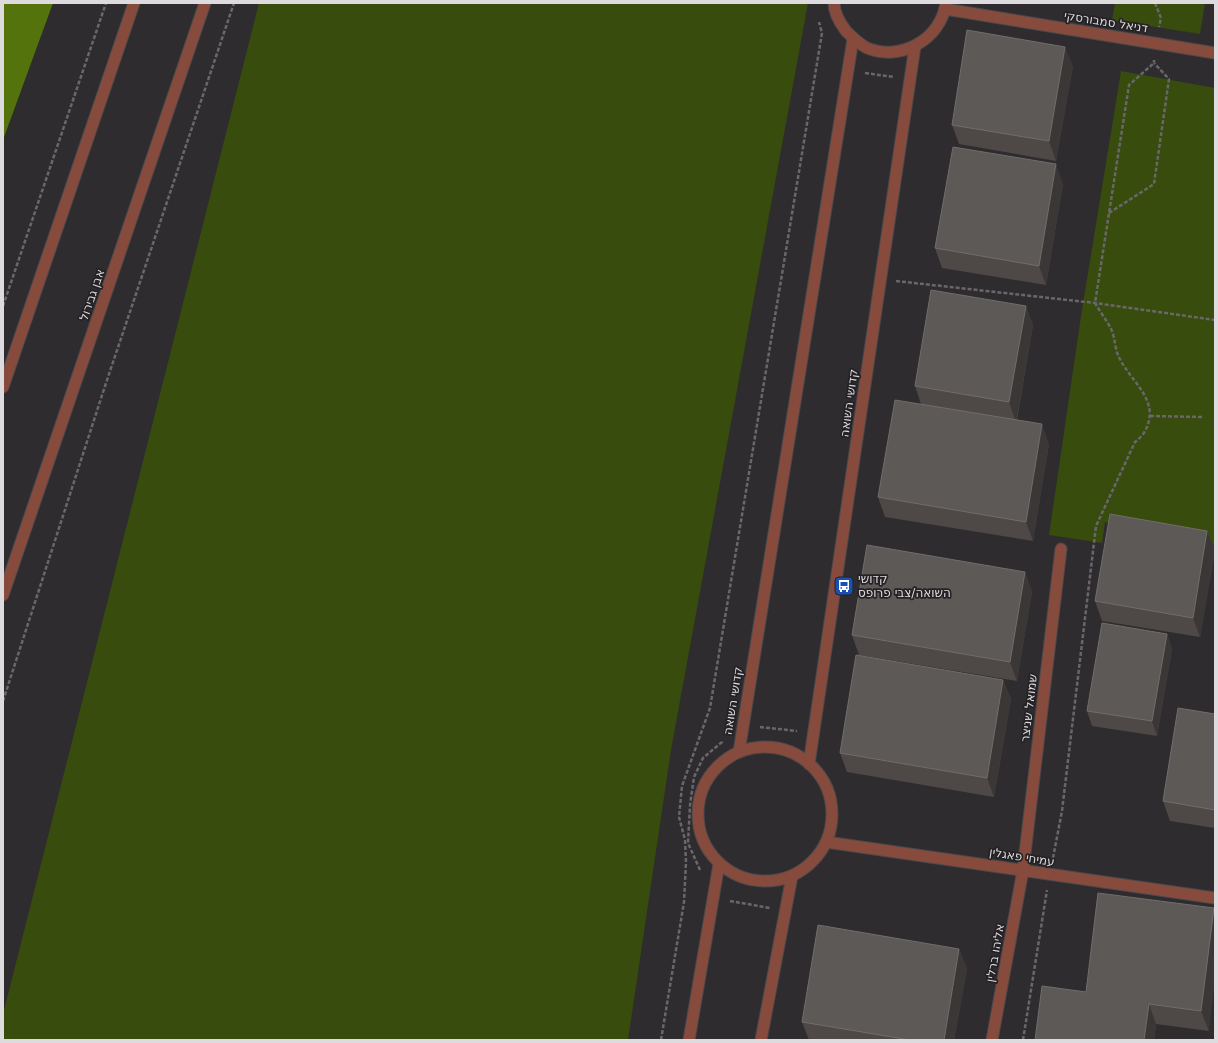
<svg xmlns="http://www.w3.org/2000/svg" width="1218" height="1043" font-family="'DejaVu Sans','Noto Sans Hebrew',sans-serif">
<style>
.green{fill:#374c0d}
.forest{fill:#54730c}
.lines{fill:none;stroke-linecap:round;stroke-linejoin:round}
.minor-casing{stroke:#4a484b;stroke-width:13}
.tertiary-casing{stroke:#4a484b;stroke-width:13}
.path{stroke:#696769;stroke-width:2.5;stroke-dasharray:4 2;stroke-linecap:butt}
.minor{stroke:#864b3d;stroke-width:11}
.tertiary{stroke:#864b3d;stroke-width:11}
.wall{fill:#4e4947}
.shaded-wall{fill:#3b3737}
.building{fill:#5d5957;stroke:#716d6c}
.labels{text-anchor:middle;stroke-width:3.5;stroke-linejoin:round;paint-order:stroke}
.street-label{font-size:12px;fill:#dddbdd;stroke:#252225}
.poi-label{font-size:12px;fill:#dddbdd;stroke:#252225;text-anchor:start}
</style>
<rect width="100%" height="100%" fill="#2e2c2f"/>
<!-- green -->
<g class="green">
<polygon points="259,3 808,3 671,750 628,1040 3,1040 3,1014"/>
<polygon points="1115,3 1205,3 1200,34 1112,20"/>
<polygon points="1121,71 1215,88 1215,545 1105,522 1102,543 1049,535 1081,316"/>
</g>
<!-- forest -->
<polygon class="forest" points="3,3 53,3 3,140"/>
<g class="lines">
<defs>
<g id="minor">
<polyline points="945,9 1215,53"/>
<polyline points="826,842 1215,898"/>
<polyline points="992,1040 1023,870 1061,549"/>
</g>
<g id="tertiary">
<path d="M834 3C834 13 840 23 846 31 852 37 859 44 867 48 901 62 941 39 946 3"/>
<polyline points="3,387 134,3"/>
<polyline points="3,595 205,3"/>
<circle cx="765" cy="814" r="67"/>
<polyline points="739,752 853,39"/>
<polyline points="809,764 915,46"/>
<polyline points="689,1040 719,864"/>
<polyline points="761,1040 792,876"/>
</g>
</defs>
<!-- minor casing -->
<use href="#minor" class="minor-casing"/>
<!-- tertiary casing -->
<use href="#tertiary" class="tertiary-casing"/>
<!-- path -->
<g class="path">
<polyline points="1155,3 1161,18 1159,27"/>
<polyline points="865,73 894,77"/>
<polyline points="1109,213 1154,184 1169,79 1154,63"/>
<polyline points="896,281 1095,303 1215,320"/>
<polyline points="3,306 106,3"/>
<polyline points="1150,416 1203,417"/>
<polyline points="3,701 106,383 234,3"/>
<polyline points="760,727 797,731"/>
<path d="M1053 858 1062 811 1096 526 1135 442C1139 439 1143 435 1145 431 1162 400 1129 381 1118 355 1115 348 1115 339 1112 331 1108 322 1100 312 1095 303L1129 85 1154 63V60"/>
<polyline points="700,870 688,843 690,805 694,777 703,758 722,742 722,740"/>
<polyline points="730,901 770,908"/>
<polyline points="661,1040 684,902 686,862 685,840 679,817 682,786 710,708 822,33 819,22"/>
<polyline points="1023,1040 1047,890"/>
</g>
<!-- minor -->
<use href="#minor" class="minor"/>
<!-- tertiary -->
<use href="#tertiary" class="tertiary"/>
</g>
<!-- wall -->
<g class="wall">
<polygon points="1073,66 1056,161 959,144 952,125"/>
<polygon points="1063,184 1046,285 942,268 935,248"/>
<polygon points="1026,306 1033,325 1017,420 1049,444 1033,541 885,517 878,497 921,404 915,386"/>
<polygon points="1207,531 1215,550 1200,637 1102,621 1095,601"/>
<polygon points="1025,572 1032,592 1017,681 859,655 852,635"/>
<polygon points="1167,634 1172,649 1157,736 1092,726 1087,711"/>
<polygon points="1003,680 1011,699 994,797 847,772 840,753"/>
<polygon points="1215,714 1215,828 1170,821 1163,801"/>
<polygon points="1214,908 1209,1031 1156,1024 1154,1040 1035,1040 1086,992"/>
<polygon points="959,949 967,969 954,1040 809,1040 802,1022"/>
</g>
<!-- shaded-wall -->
<g class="shaded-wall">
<polygon points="1065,47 1073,66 1056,161 1049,141"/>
<polygon points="1056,164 1063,184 1046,285 1039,266"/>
<polygon points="1026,306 1033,325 1016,422 1009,402"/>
<polygon points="1042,424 1049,444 1033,541 1026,522"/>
<polygon points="1207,531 1215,550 1200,637 1193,618"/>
<polygon points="1025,572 1032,592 1017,681 1010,662"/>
<polygon points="1167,634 1172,649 1157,736 1152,721"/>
<polygon points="1003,680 1011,699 994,797 987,778"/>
<polygon points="1214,908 1215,910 1215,979 1209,1031 1201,1011"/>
<polygon points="959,949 967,969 954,1040 944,1040"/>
<polygon points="1149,1004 1156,1024 1154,1040 1144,1040"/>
</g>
<!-- building -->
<g class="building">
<polygon points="967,30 1065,47 1049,141 952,125"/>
<polygon points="953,147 1056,164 1039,266 935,248"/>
<polygon points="931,290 1026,306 1009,402 915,386"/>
<polygon points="895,400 1042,424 1026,522 878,497"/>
<polygon points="1110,514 1207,531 1193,618 1095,601"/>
<polygon points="867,545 1025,572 1010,662 852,635"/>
<polygon points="1102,623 1167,634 1152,721 1087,711"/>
<polygon points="856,655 1003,680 987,778 840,753"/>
<polygon points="1178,708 1215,714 1215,810 1163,801"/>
<polygon points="1098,893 1214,908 1201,1011 1149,1004 1144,1040 1035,1040 1042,986 1086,992"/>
<polygon points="818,925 959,949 944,1040 910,1040 802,1022"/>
</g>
<!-- icons -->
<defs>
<symbol id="bus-square" viewBox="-11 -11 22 22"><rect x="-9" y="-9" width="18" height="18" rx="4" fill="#1a4fb4" stroke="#252225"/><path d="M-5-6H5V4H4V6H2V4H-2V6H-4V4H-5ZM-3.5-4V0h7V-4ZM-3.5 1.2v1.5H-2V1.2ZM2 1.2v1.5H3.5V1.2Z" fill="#fff"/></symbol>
</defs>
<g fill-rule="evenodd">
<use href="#bus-square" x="833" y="575" width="22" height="22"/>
</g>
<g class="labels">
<!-- street labels -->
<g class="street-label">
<text transform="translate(1106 22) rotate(9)" y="4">דניאל סמבורסקי</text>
<text transform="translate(92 295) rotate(-71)" y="4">אבן גבירול</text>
<text transform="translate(849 403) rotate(-82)" y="4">קדושי השואה</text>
<text transform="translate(733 701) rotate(-81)" y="4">קדושי השואה</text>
<text transform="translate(1029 708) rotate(-83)" y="4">שמואל שניצר</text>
<text transform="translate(1022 857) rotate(9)" y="4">עמיחי פאגלין</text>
<text transform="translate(995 953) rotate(-80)" y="4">אליהו ברלין</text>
</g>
<!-- poi labels -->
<g class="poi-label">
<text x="858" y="583">קדושי<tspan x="858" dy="14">השואה/צבי פרופס</tspan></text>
</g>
</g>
<!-- border -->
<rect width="1218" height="1043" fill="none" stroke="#dddbdd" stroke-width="8"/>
</svg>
